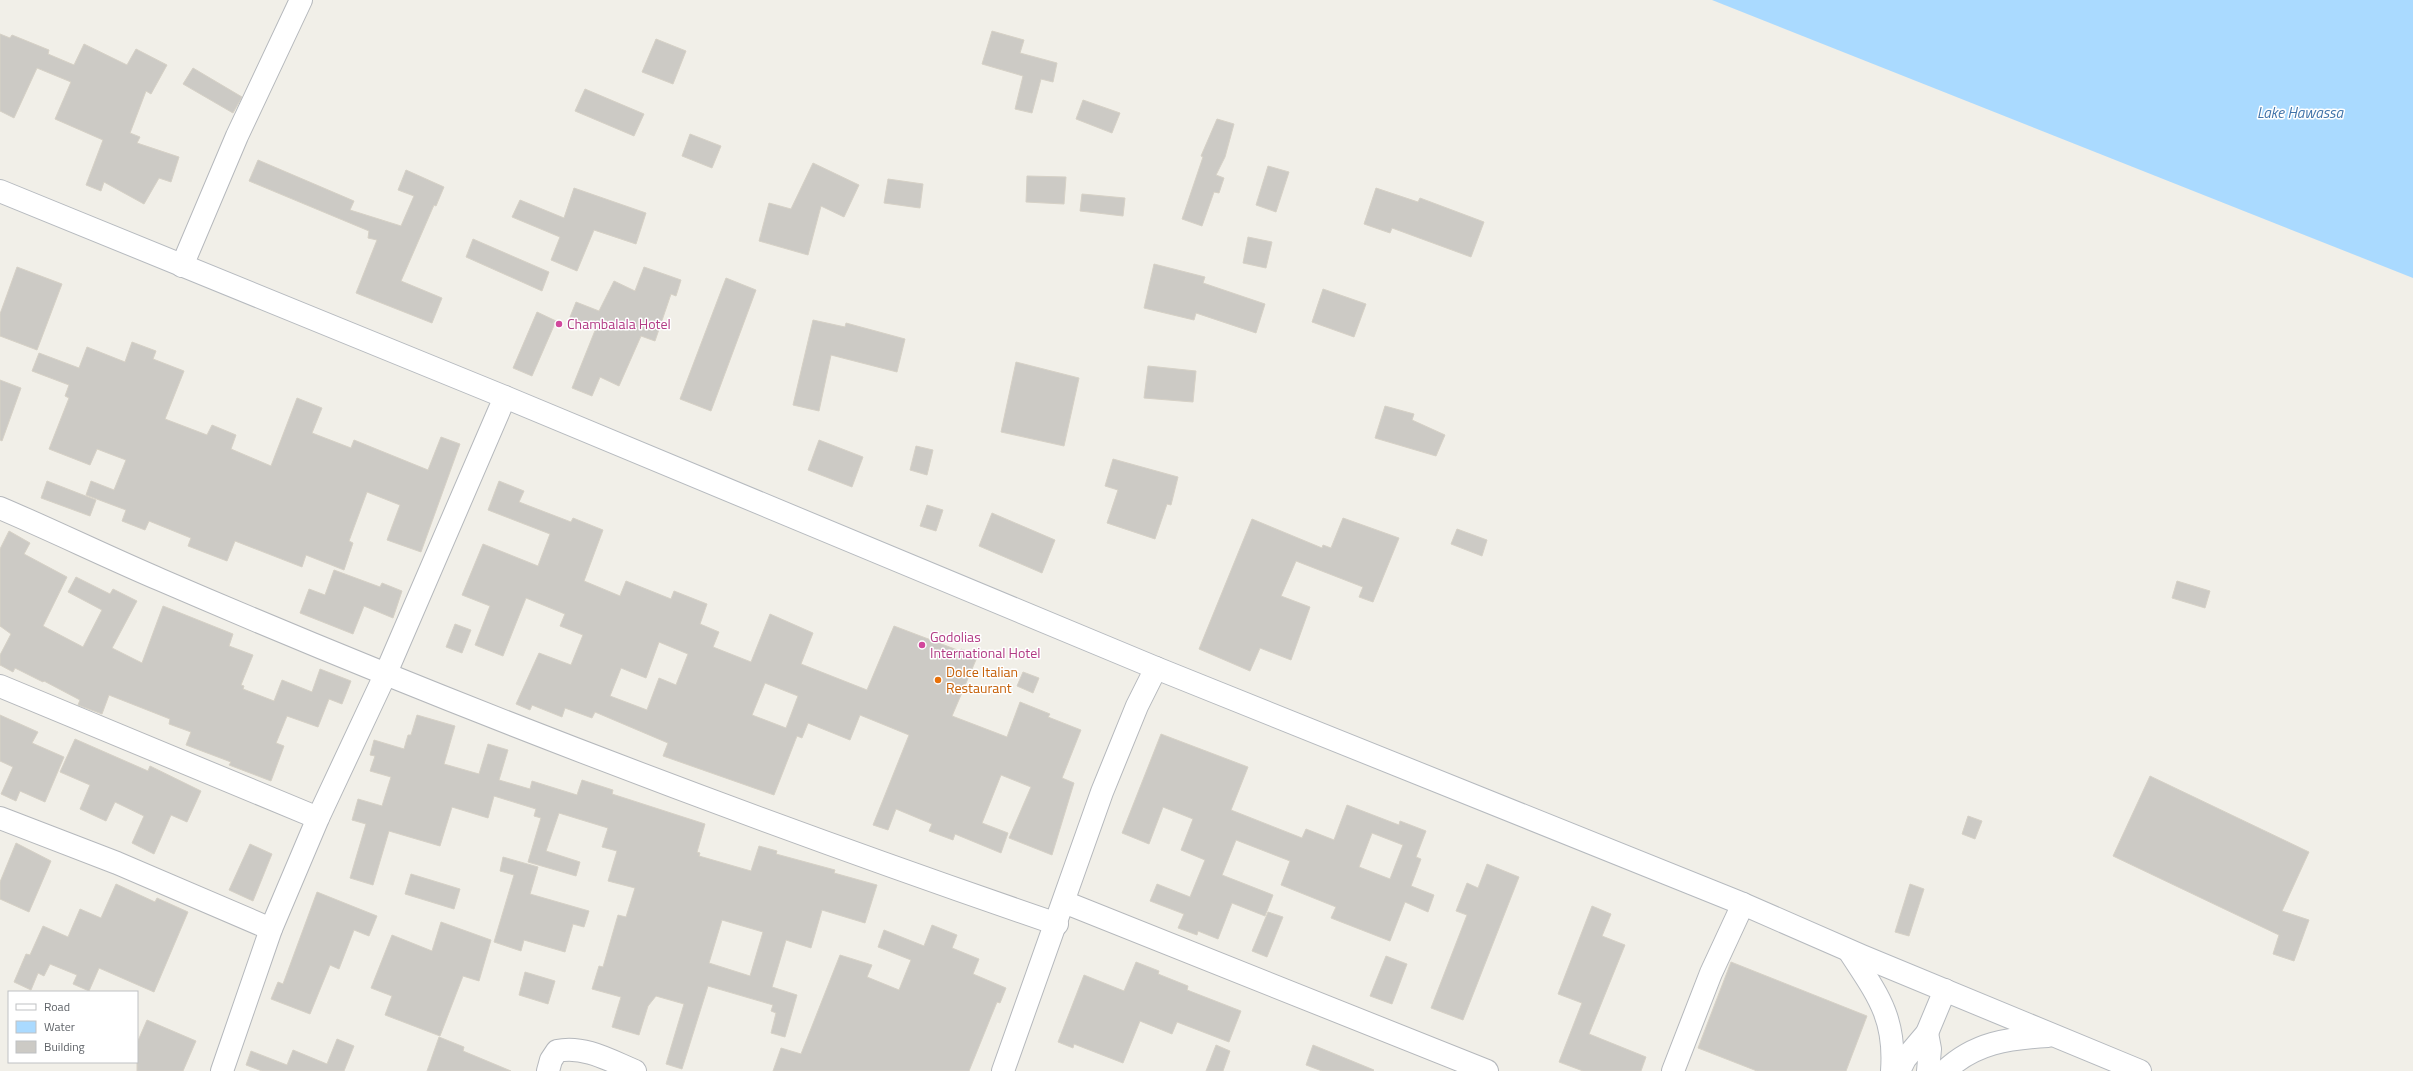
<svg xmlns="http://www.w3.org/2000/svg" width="2413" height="1071" font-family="'Titillium Web',sans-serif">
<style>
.water{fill:#aadaff}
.building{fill:#cccac5;stroke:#d6d1c6;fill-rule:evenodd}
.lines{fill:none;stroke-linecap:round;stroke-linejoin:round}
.minor-casing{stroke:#b5b8bc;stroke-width:24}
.secondary-casing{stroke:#b6babf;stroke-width:24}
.minor{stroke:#fff;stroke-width:22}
.secondary{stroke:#fff;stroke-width:22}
.hotel-dot{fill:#d1479c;stroke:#fff;stroke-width:1.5}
.food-dot{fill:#e8710a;stroke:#fff;stroke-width:1.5}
.labels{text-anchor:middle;stroke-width:3;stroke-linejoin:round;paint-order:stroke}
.hotel-label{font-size:14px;fill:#b23c85;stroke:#fff;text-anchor:start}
.food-label{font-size:14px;fill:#c56008;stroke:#fff;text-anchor:start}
.water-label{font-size:15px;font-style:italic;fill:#4174aa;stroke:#fff}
</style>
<rect width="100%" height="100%" fill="#f1efe8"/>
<!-- water -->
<polygon class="water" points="1712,0 2413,0 2413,278"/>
<!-- building -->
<g class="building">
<polygon points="992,31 1024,40 1020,53 1057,63 1053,82 1041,79 1032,113 1015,109 1023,76 982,64"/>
<polygon points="0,34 10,38 12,35 49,50 48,54 74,65 84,44 127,65 136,49 167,65 151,94 146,91 130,133 140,137 137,143 179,157 171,182 159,178 144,204 104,182 101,191 86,185 103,140 55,119 71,82 37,68 14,118 0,111"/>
<polygon points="656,39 686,51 673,84 642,72"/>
<polygon points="193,68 242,97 233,113 183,84"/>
<polygon points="585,89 644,114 634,136 575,111"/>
<polygon points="1083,100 1120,113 1112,133 1076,119"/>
<polygon points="1217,119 1234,124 1225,157 1216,175 1224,178 1219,193 1214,192 1202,226 1182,219 1203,157 1201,156"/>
<polygon points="690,134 721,146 712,168 682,156"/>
<polygon points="258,160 354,201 350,210 401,226 414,196 398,190 406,170 444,187 436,206 434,205 401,281 442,298 432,323 356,293 377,240 368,238 369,231 249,181"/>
<polygon points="813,163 859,185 844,217 821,206 808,255 759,241 769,203 791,209"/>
<polygon points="1268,166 1289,172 1276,212 1256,205"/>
<polygon points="1027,176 1066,177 1064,204 1026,202"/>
<polygon points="888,179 923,184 920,208 884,203"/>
<polygon points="574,188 646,213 636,244 594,230 577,271 551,260 560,237 512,217 520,200 564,218"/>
<polygon points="1376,188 1418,202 1420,198 1484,222 1471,257 1392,228 1390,233 1364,224"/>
<polygon points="1082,194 1125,198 1123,216 1080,211"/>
<polygon points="1248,237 1272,242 1266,268 1243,263"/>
<polygon points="473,239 549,272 542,291 466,257"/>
<polygon points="1154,264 1205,277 1203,283 1265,304 1256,333 1196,313 1194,320 1144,308"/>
<polygon points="17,267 62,284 37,350 0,336 0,314"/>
<polygon points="644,267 681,280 676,296 671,294 655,341 641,336 619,386 600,377 592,396 572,388 596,328 570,317 576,302 599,311 614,281 635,291"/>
<polygon points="726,278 756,290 711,411 680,399"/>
<polygon points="1323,289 1366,304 1354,337 1312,322"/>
<polygon points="537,312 556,321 532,376 513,368"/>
<polygon points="813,320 845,327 846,323 905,339 897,372 831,355 819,411 793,405"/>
<polygon points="132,342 156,351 153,359 184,371 165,419 207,435 212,425 236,435 231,449 271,466 297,398 322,408 312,433 351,448 354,440 428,470 441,437 460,444 421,552 387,540 400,505 367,492 349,541 353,543 344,570 306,555 302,567 235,541 227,561 188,546 191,538 149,521 145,530 122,521 126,510 86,495 91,481 114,490 126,460 97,449 90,465 49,449 69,398 65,396 69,385 32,371 39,353 79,368 87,347 125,362"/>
<polygon points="1016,362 1079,378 1064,446 1001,432"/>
<polygon points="1148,366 1196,371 1193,402 1144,398"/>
<polygon points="0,380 21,388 2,441 0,440"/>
<polygon points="1385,406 1414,414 1412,420 1445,435 1436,456 1375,438"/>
<polygon points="819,440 863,457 852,487 808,470"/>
<polygon points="916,446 933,450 927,475 910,470"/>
<polygon points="1113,459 1178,477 1171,505 1167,504 1155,539 1107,523 1118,490 1105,486"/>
<polygon points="47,481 96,500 90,516 41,498"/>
<path d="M499 481 524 491 519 502 571 522 573 518 603 530 584 581 620 596 626 581 671 599 674 591 707 604 700 624 719 632 713 647 751 662 770 614 813 633 801 664 867 690 894 626 960 651 961 649 978 655 952 716 1007 737 1020 702 1050 714 1048 717 1081 730 1062 778 1074 783 1052 855 1009 838 1031 787 1001 775 982 823 1008 833 1001 853 955 834 953 840 929 831 932 824 896 809 888 830 873 825 909 735 860 715 850 740 808 723 802 738 797 736 774 795 663 756 668 743 595 712 592 718 565 708 562 717 532 705 530 710 516 704 539 653 571 665 583 635 560 626 565 614 526 598 503 656 475 645 490 606 462 595 483 544 538 566 550 534 488 510ZM659 642 688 654 676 685 659 678 647 710 610 696 621 668 646 678ZM765 683 798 696 786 728 752 715Z"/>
<polygon points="927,505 943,510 936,531 920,526"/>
<polygon points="992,513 1055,540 1042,573 979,546"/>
<polygon points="1343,518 1399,538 1373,602 1359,597 1363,587 1296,561 1281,596 1310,607 1291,660 1260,648 1250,671 1199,649 1252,519 1322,548 1323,545 1331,548"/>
<polygon points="1457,529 1487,540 1482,556 1451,544"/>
<polygon points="9,531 30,543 24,554 67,577 43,626 83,647 102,610 68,592 76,577 110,594 113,589 137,601 112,648 142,663 163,606 233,634 229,646 253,655 241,685 244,686 243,689 274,701 282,680 312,692 320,669 351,681 342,704 329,699 318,727 287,716 276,743 284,746 271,781 229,765 231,762 186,745 191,732 169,724 170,719 109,695 102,714 78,705 80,700 44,681 43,682 15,668 13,672 0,665 0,655 11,634 0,626 0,549"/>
<polygon points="334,570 380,587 382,583 402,591 393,618 364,606 353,634 300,613 309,589 325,595"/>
<polygon points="2177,581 2210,591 2205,608 2172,598"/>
<polygon points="455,624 471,630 462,653 446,647"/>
<polygon points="1023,672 1039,678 1033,693 1017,686"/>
<polygon points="0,715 38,732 32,743 64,757 45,802 20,791 16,801 1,794 13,767 0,761"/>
<path d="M417 715 455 726 444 764 479 774 488 744 508 750 499 780 530 789 532 781 577 795 582 780 613 790 612 794 705 824 697 852 700 853 699 856 751 871 759 846 777 851 776 854 835 870 834 873 877 885 865 923 822 910 811 948 786 940 772 987 797 995 785 1037 771 1033 776 1013 771 1011 773 1005 708 986 682 1069 666 1064 684 1004 656 996 648 1006 639 1035 612 1027 621 997 592 989 599 966 603 967 618 915 626 917 635 888 608 881 617 851 602 847 608 828 559 813 546 851 580 862 576 876 528 862 541 818 534 816 536 809 494 796 488 818 452 807 440 846 389 831 373 885 350 878 366 824 352 820 358 799 382 806 391 777 370 771 375 756 370 755 374 740 404 749 408 735H411ZM722 920 763 932 750 976 709 963Z"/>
<path d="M1161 734 1248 767 1231 810 1302 838 1306 829 1334 840 1347 805 1399 825 1400 821 1426 831 1416 857 1421 859 1411 886 1434 895 1428 912 1405 902 1390 941 1331 918 1336 907 1281 885 1290 861 1236 840 1222 875 1273 895 1265 916 1232 903 1218 939 1198 931 1197 935 1178 928 1184 914 1150 901 1157 884 1190 897 1205 860 1181 850 1193 819 1163 807 1149 844 1122 833ZM1372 833 1403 845 1390 879 1359 867Z"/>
<polygon points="75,739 148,771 150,766 201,791 187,822 171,815 154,854 132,843 144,816 115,802 106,821 80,809 90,785 60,772"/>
<polygon points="2150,776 2309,852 2282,911 2309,920 2294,961 2273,954 2279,935 2113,856"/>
<polygon points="1968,816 1982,821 1975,839 1962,834"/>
<polygon points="16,843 51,861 29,912 0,899 0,882"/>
<polygon points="250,844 272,854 253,901 229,890"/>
<polygon points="503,857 538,867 530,894 589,911 584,927 573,924 565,952 524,940 521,951 494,942 514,875 500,871"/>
<polygon points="1487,864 1519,877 1463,1020 1431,1008 1467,915 1456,911 1467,883 1478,888"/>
<polygon points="411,874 460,889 454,909 405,894"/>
<polygon points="116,884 155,902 157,898 188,912 154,992 99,968 89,991 73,984 77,975 50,964 44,976 38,973 31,990 14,982 26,954 30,955 43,926 68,937 80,909 101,918"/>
<polygon points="1910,884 1924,889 1909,936 1895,932"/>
<polygon points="317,892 377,916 369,936 354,930 339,969 330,965 310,1014 271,999 278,982 283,984"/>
<polygon points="1592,906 1611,914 1602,936 1625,945 1589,1034 1646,1057 1641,1071 1583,1071 1559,1062 1582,1003 1558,994"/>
<polygon points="1268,912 1283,917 1267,957 1252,951"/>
<polygon points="441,922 491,940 479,981 463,976 440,1036 385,1015 392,996 371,988 392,935 432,951"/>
<polygon points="932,925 957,935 952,948 979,959 973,974 1006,988 1000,1003 997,1002 969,1071 773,1071 781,1048 801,1054 840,955 872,965 867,977 899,990 911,960 878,947 884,930 924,946"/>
<polygon points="1386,956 1407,964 1392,1004 1370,996"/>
<polygon points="1136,962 1159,971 1158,974 1188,986 1187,990 1241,1011 1229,1042 1177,1022 1172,1034 1140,1021 1123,1063 1074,1044 1073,1048 1058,1042 1084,975 1124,991"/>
<polygon points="1731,962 1867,1016 1846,1071 1757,1071 1698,1048"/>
<polygon points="525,972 555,981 548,1004 519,995"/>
<polygon points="147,1020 196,1041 183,1071 137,1071 137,1043"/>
<polygon points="439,1037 464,1047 463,1051 511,1071 427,1071"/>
<polygon points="337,1039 354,1046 344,1071 262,1071 246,1065 251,1051 287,1065 293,1050 327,1064"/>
<polygon points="1216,1045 1230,1051 1223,1071 1206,1071"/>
<polygon points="1313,1045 1374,1070 1373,1071 1322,1071 1306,1065"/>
</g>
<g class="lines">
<defs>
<g id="minor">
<polyline points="182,266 237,136 301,0"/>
<path d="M0 508C54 531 107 557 161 580 455 707 754 820 1057 924"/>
<polyline points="0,686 318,818"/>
<polyline points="0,818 117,863 271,929"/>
<polyline points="1064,902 1487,1071"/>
<polyline points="222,1071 271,929 318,818 386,673 505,397"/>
<path d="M548 1071 551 1060 557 1051C584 1045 611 1061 635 1071"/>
<polyline points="1003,1071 1102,792 1137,706 1156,668"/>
<polyline points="1673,1071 1711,973 1743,904"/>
</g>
<g id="secondary">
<polyline points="0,191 505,397 1156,668 1743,904 1862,956 2140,1071"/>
<path d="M1849 951C1877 994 1896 1017 1892 1071"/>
<polyline points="1927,1033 1930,1049 1928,1071"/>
<polyline points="1899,1071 1905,1059 1927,1033 1945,990"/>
<path d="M1945 1071C1974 1043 2009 1038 2048 1036"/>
</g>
</defs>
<!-- minor casing -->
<use href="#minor" class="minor-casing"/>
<!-- secondary casing -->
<use href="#secondary" class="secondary-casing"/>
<!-- minor -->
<use href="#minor" class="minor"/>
<!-- secondary -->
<use href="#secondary" class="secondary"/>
</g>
<!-- markers -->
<g class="hotel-dot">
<circle cx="559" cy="324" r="4"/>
<circle cx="922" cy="645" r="4"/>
</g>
<circle class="food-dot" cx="938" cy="680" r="4"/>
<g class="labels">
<!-- hotel labels -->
<g class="hotel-label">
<text x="567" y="329">Chambalala Hotel</text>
<text x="930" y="642">Godolias<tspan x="930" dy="16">International Hotel</tspan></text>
</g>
<!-- food labels -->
<g class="food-label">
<text x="946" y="677">Dolce Italian<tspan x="946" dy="16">Restaurant</tspan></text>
</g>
<!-- water labels -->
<g class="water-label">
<text x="2300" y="118">Lake Hawassa</text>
</g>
</g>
<!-- legend -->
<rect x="8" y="991" width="130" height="72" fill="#ffffff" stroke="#bfc1c3"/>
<rect x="16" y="1004" width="20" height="6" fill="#ffffff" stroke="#bfc1c3"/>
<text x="44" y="1011" font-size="12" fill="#5f6368">Road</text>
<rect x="16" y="1021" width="20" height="12" fill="#aadaff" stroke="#bfc1c3"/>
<text x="44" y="1031" font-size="12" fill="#5f6368">Water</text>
<rect x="16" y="1041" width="20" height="12" fill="#cccac5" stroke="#bfc1c3"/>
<text x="44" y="1051" font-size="12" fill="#5f6368">Building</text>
</svg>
